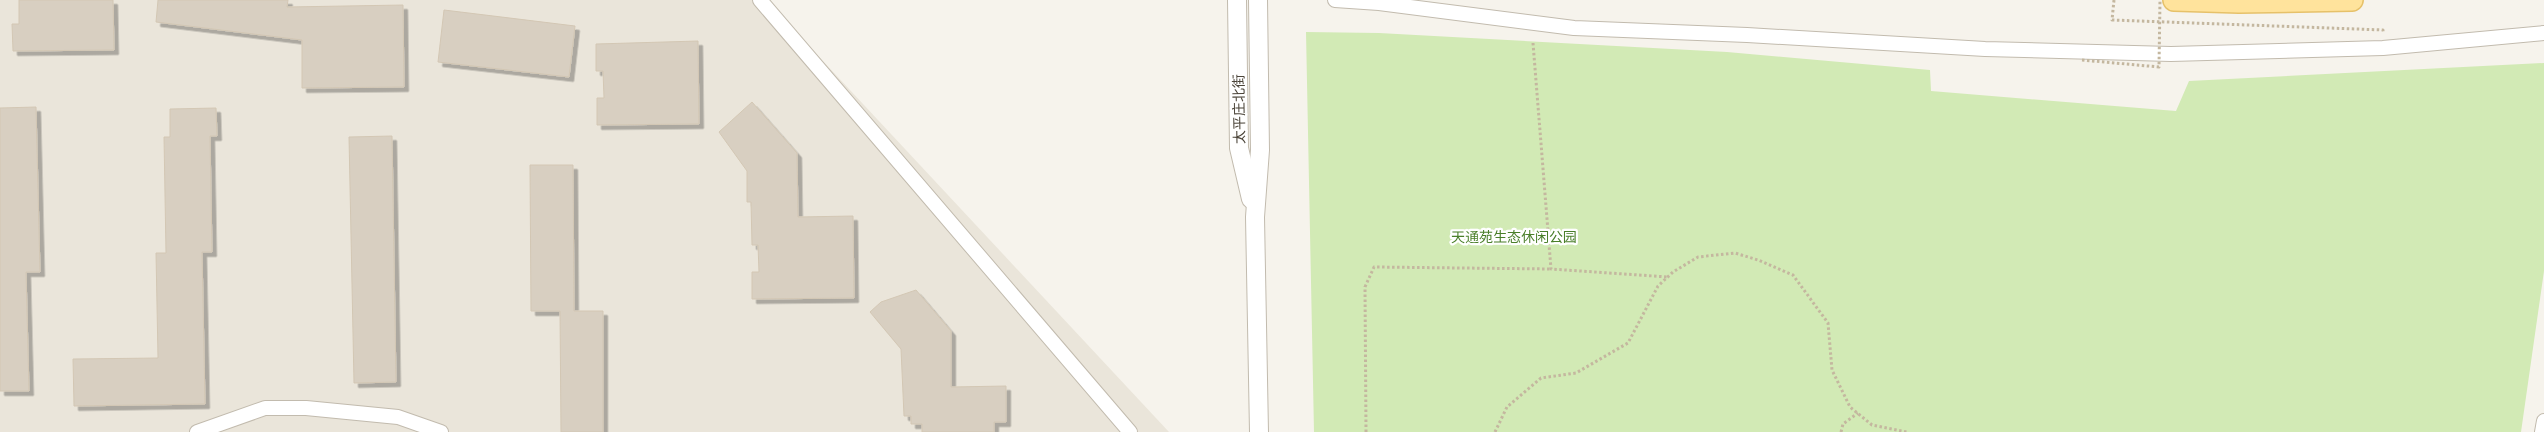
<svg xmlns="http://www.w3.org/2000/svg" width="2544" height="432" font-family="Quicksand,'Noto Sans SC',sans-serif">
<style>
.residential{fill:#eae5da}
.green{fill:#d2eab5}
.building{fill:#d8cfc1;stroke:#d3c7b4;filter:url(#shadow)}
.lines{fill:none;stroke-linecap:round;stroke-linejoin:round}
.minor-casing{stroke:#c2bbae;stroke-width:16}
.tertiary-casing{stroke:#c2bbae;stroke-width:20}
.primary-casing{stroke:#e6c16a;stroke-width:24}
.path{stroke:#c4b79f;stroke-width:3;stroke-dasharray:2.5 2.5;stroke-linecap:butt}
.minor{stroke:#fff;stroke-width:14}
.tertiary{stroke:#fff;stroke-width:18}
.primary{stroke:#ffe39c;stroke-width:21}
.path-bridge{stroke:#c4b79f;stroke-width:3;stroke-dasharray:2.5 2.5;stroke-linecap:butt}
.labels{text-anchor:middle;stroke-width:4.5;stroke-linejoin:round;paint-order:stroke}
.street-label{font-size:14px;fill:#4b4439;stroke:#fff}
.park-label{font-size:14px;fill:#4a7f2a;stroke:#fff}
</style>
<defs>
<filter id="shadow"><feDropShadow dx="4.5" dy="4.5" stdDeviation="0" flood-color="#0004"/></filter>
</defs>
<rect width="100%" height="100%" fill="#f6f3ec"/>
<!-- residential -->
<polygon class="residential" points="0,0 766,0 1169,432 0,432"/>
<!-- green -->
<polygon class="green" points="1306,32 1379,33 1727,52 1930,70 1931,91 2176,111 2189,81 2544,63 2544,271 2521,432 1314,432"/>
<!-- building -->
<g class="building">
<polygon points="19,0 113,0 114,50 13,51 12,24 19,24"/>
<polygon points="158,0 288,0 287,7 403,5 404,87 302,88 302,40 156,22"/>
<polygon points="444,10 575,26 569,77 438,62"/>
<polygon points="698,41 699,124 597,125 597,98 604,98 603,71 596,71 596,44"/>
<polygon points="752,102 797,153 798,217 853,216 854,298 752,299 752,272 759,272 758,245 752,245 751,202 747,202 747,171 719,132"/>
<polygon points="36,107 40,272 26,272 29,391 0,391 0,108"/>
<polygon points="216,108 217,136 210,136 212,252 202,252 205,404 74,406 73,359 158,358 156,253 166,253 164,137 170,137 170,109"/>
<polygon points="392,136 396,382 354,383 349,137"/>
<polygon points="530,165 573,165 574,311 603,311 603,432 561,432 560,311 531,311"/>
<polygon points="916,290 951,331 951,387 1006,386 1006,422 994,422 994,432 922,432 922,424 911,424 911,416 904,416 901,349 870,312 881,302"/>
</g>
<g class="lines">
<defs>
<g id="minor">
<polyline points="760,0 1130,432"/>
<polyline points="1335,0 1379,3 1574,28 1747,35 1985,49 2171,54 2383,48 2544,33"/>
<polyline points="197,432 265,408 306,408 398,417 441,432"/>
<polyline points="2542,432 2544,421"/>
</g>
<g id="tertiary">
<polyline points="1237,0 1239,148 1251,199"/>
<polyline points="1258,0 1260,150 1255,217 1259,432"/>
</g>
<polyline id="primary" points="2174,0 2239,2 2352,0"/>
</defs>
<!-- minor casing -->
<use href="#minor" class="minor-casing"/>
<!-- tertiary casing -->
<use href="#tertiary" class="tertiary-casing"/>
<!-- primary casing -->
<use href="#primary" class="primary-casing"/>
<!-- path -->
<g class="path">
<polyline points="2114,0 2112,20 2383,30 2383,32"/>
<polyline points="1533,43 1551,269 1668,277"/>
<polyline points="1366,432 1365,287 1374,267 1551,269"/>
<polyline points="1495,432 1507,407 1541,378 1576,373 1628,343 1658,286 1673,272 1698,257 1735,253 1758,260 1793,275 1828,323 1832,370 1850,407 1872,425 1907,432"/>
<polyline points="1841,432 1843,424 1858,413"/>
</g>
<!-- minor -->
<use href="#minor" class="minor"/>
<!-- tertiary -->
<use href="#tertiary" class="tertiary"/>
<!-- primary -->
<use href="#primary" class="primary"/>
<!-- path-bridge -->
<polyline class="path-bridge" points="2082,60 2159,67 2160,0"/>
</g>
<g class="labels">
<!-- street labels -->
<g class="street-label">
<text transform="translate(1239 109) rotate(-91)" y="5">太平庄北街</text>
</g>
<!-- park labels -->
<g class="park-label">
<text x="1514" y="242">天通苑生态休闲公园</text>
</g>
</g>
</svg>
